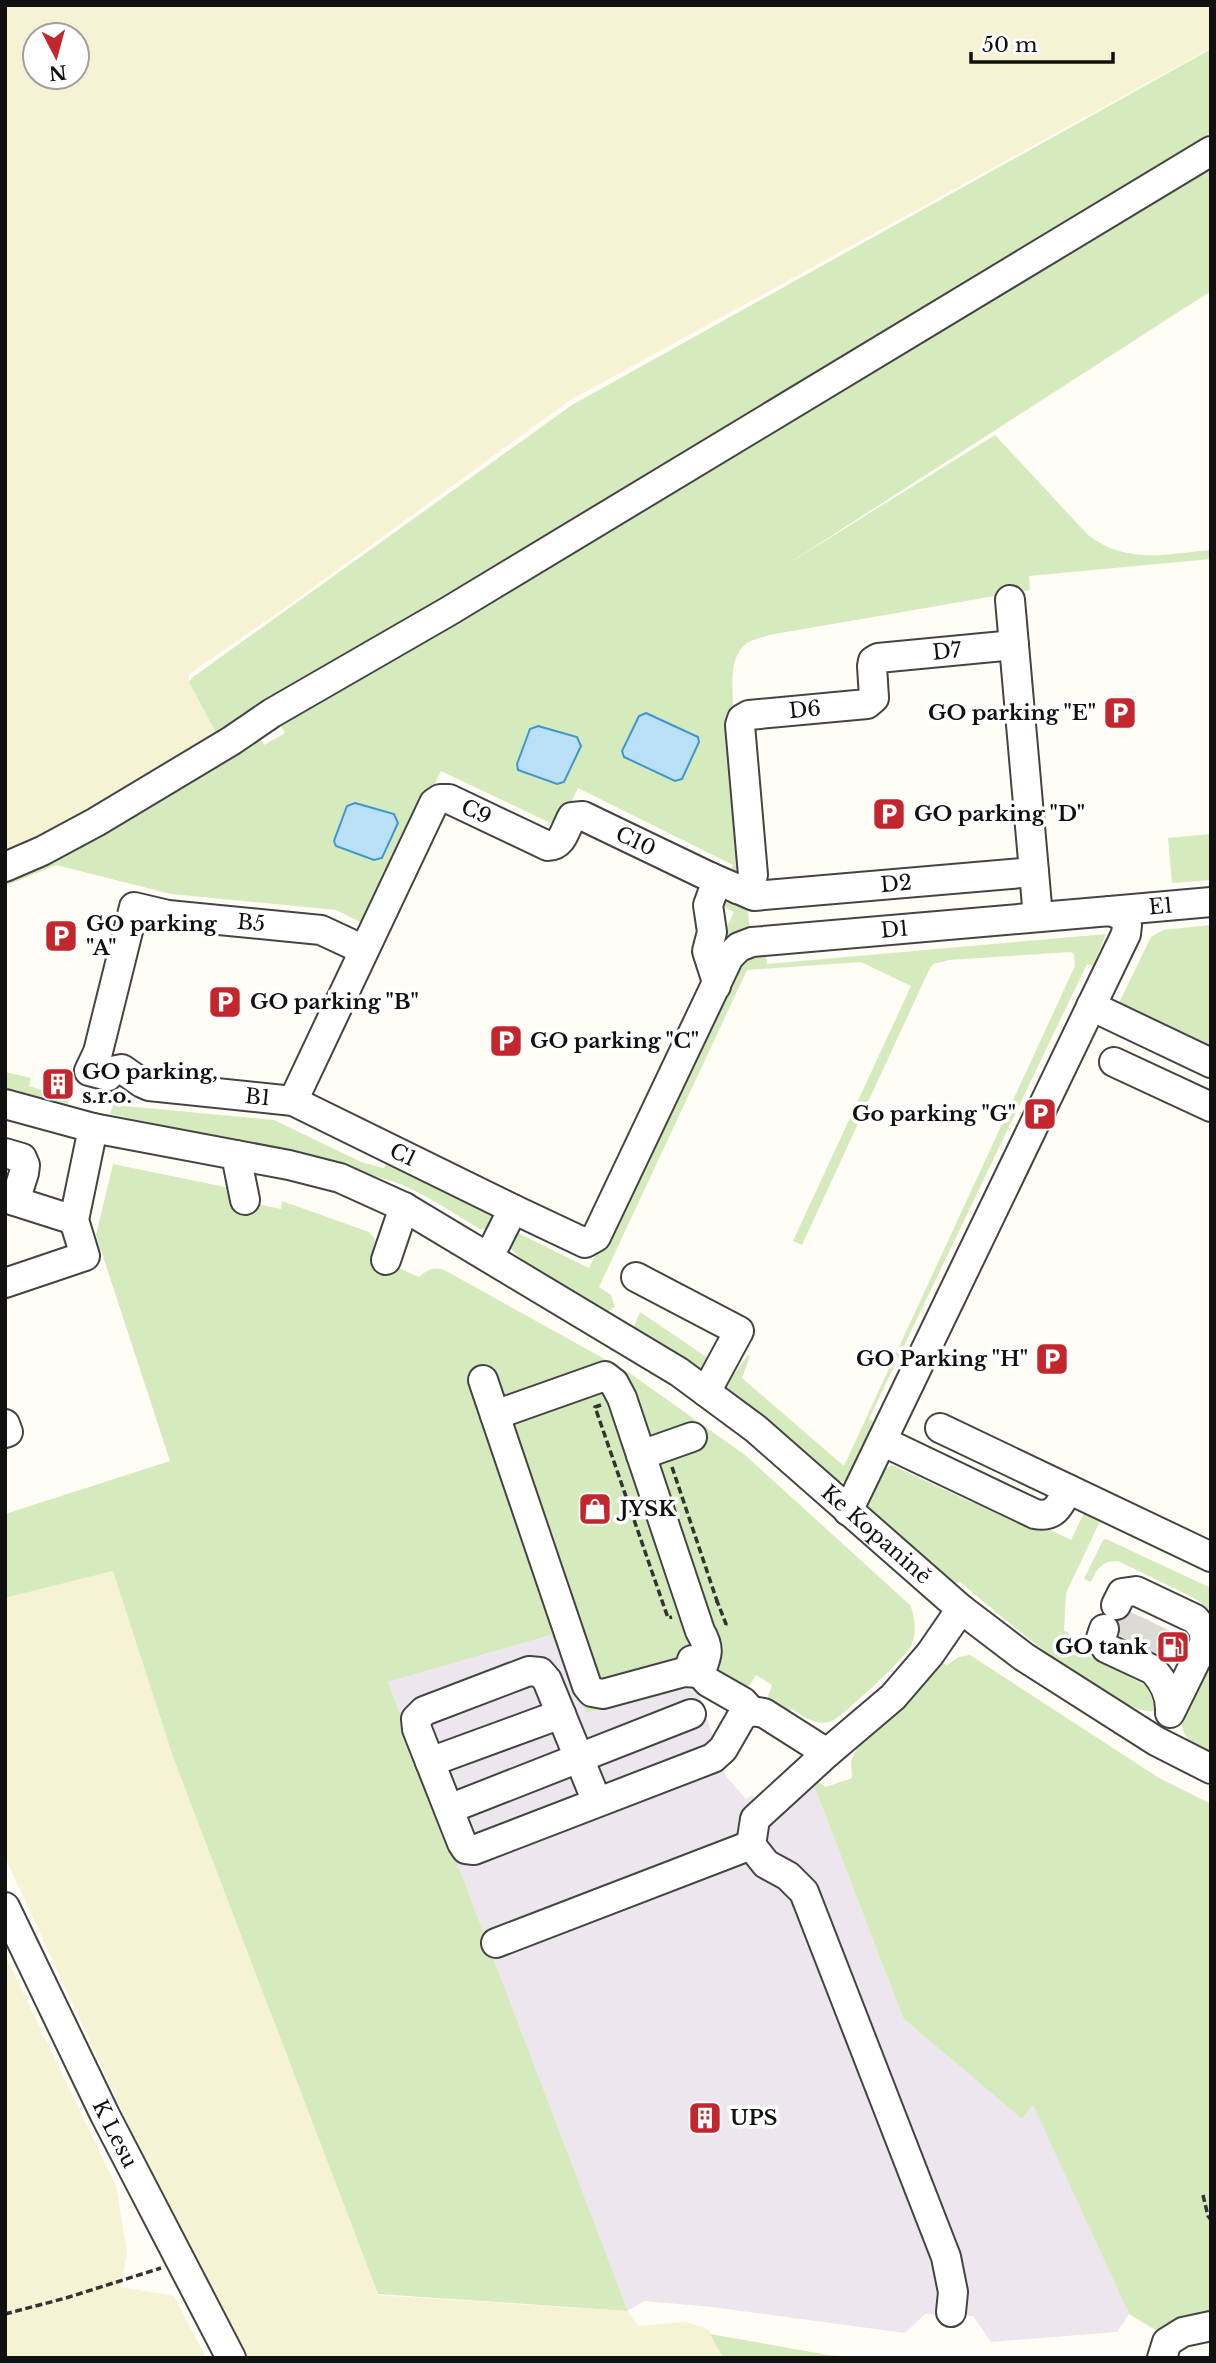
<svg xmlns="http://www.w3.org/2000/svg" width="1216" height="2363" font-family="'Libre Baskerville',serif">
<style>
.industrial{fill:#eee6ef}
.farmland{fill:#f6f3d4;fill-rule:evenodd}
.green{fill:#d5ebbd;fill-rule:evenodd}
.water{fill:#b9e0f7;stroke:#3f96cf;stroke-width:2}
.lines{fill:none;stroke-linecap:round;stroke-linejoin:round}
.minor-tunnel{stroke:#dbdad3;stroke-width:28;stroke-dasharray:28 14;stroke-linecap:butt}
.minor-casing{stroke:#444;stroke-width:32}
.path{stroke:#333;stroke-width:3.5;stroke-dasharray:7 3.5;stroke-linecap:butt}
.minor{stroke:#fff;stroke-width:28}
.labels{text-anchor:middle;stroke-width:7;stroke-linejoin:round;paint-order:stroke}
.street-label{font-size:21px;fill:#111;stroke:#fff}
.poi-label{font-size:21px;font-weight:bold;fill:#111;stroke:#fff;text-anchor:start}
</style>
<rect width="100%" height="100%" fill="#fffdf5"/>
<!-- industrial -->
<polygon class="industrial" points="551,1635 586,1713 660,1696 696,1685 726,1776 746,1799 752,1795 771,1819 813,1783 903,2018 1023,2118 1033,2104 1129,2314 1117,2332 991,2342 973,2316 925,2314 905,2333 712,2307 644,2301 628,2311 388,1682"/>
<!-- farmland -->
<g class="farmland">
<path d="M5 5H1211V48L569 401 289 605 189 674V682L214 729 215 736 137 787 5 858ZM35 35H77V77H35Z"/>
<polygon points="113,1571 173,1757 378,2294 376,2295 628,2311 638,2326 687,2322 708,2329 723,2358 247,2358 164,2202 5,1857 5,1598"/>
<polygon points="5,1955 116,2186 127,2252 121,2287 174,2296 206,2358 5,2358"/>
</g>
<!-- green -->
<g class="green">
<polygon points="1211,49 1211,146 447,607 21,852 215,735 214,729 189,682 193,677 572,405"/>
<path d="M1211 156V291L783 567 995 435 1088 535C1128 565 1165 554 1211 550V559L1029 576 1030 590 769 635C762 638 753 639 747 643 728 657 733 688 733 708L729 709 745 876 729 875 733 865 578 788 559 827 441 771 366 925 336 910 171 894 56 865 5 886V872L255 730 264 745 285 733 275 717ZM398 823 381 858 374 860 336 846 334 841Z"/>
<polygon points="1211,834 1211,880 1172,883 1168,838"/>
<polygon points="720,892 747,903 750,931 717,948 734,912 715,903"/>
<polygon points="1211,925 1211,1056 1116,1009 1151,937 1163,930"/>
<path d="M1106 934 1093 966 1087 964 869 1419 874 1421 851 1469 856 1473 848 1482 839 1481 725 1388 633 1329 640 1312 733 1375 748 1355 750 1356 742 1378 844 1466 1075 966 1074 954 1071 952 949 960 933 964 929 970 802 1245 793 1241 911 986 861 962 747 970 599 1287 611 1295 615 1307 608 1311C584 1307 527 1267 511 1249L509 1245 521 1224 518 1233 589 1268 738 961 765 950 767 964Z"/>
<polygon points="5,1072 31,1078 29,1086 69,1098 68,1104 5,1088"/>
<path d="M114 1103 124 1106 274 1120 361 1162 384 1168 389 1158 497 1211 488 1230 480 1229C449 1211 403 1177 366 1176L238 1141 110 1114Z"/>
<path d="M113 1164 235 1189 236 1200 281 1209 282 1201 369 1232 375 1239 374 1248 381 1250 378 1259 419 1277C429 1269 433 1266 446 1271L628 1372 745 1455 910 1605C915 1616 917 1634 911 1646 905 1658 843 1716 832 1721 817 1727 804 1717 792 1709L786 1713 773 1703 768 1696 772 1685 756 1675 750 1685 746 1687 696 1685 660 1696 586 1713 551 1635 388 1682 628 2311 378 2294 173 1757 113 1571 5 1598V1514L170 1461 96 1235Z"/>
<path d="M892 1465 973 1503 977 1495 1071 1540 1085 1511 1101 1519 1066 1593 1064 1631 1068 1632 1074 1648 1156 1691V1711C1116 1718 993 1609 959 1581L956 1584 868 1508C869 1494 879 1470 892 1465Z"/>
<path d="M1106 1539 1211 1588V1616L1200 1602 1192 1597 1118 1561C1103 1560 1096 1569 1091 1582L1084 1579 1103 1540Z"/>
<path d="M1211 1651V1755C1193 1745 1180 1738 1181 1715Z"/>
<polygon points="970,1655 1159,1778 1211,1804 1211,2318 1157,2331 1129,2314 1033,2105 1022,2119 903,2018 813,1783 819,1782 826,1787 852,1778 851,1761 860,1742 940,1662 947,1665 959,1657"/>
<polygon points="710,2334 828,2355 866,2358 723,2358"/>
</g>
<!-- water -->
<g class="water">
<polygon points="646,713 698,737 699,742 682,779 675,781 624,757 622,751 639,716"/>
<polygon points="538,726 577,737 581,746 564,782 557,784 518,770 517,764 530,729"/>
<polygon points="355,803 394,814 398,823 382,858 374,860 336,846 334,841 347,806"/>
</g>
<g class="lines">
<!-- minor-tunnel -->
<g class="minor-tunnel">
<polyline points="1125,1639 1137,1615"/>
<polyline points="1146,1649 1158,1625"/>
</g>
<defs>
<g id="minor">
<polyline points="1010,600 1038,917"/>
<polyline points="5,867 42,851 96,822 231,741 272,713 449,611 1211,151"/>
<polyline points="710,877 715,886 708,905 712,932 707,951 716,979 716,986"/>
<path id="s1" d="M737 889 749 886 753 875 740 725 742 719 749 715 867 704 874 698 872 666 873 661 878 658 1014 645"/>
<path id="s2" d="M1110 911 1211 902"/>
<path id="s3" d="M364 950 321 930 168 915 134 907 98 1052 89 1071 108 1076 112 1071 122 1069 142 1083 149 1086 293 1101 513 1209 585 1243 596 1237 729 957 739 947 752 942 1110 911 1123 916 1127 925 1126 934 848 1511"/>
<polyline points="1091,1006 1211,1063"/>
<polyline points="1114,1062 1211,1107"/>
<path id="s4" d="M293 1101 434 803 440 799H449L548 846C563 846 565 829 572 817L583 816 710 877 754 896 1034 872"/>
<path id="s5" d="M5 1104 93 1128 289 1165 340 1178 404 1207 679 1372 756 1429 961 1609 1024 1657 1156 1741 1211 1769"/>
<polyline points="5,1153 22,1158 25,1165 24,1173 15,1201"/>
<polyline points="236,1155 245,1200"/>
<polyline points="5,1198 74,1220"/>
<polyline points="489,1257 513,1209"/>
<polyline points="386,1260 404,1207"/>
<polyline points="636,1277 739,1331 706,1392"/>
<polyline points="5,1283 85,1256 74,1220 93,1128"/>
<polyline points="483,1380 587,1686 592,1692 603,1694 684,1672 700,1673"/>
<path d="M495 1415 605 1376 614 1383 622 1398 700 1631C710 1648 708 1655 700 1673"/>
<polyline points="5,1424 8,1432 5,1433"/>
<polyline points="940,1428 1211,1557"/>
<path d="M882 1441 1035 1514C1055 1518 1060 1505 1068 1489"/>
<polyline points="641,1455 692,1437"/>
<path d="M1104 1629 1101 1638 1106 1648 1153 1670C1165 1683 1171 1696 1170 1713L1205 1642 1203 1629 1195 1619 1136 1591 1122 1593 1116 1605"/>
<polyline points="692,1660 691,1663 708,1682 743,1702 751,1711"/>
<polyline points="430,1762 561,1714"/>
<polyline points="597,1802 547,1680 540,1672 529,1671 424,1711 416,1719 417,1729 462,1843 466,1849 474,1850 713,1758 723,1749 742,1716 751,1711 764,1713 827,1753"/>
<polyline points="449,1809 691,1714"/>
<path id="s6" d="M5 1907 105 2115 231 2358"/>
<polyline points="496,1943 751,1845"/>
<polyline points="951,2312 953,2292 946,2257 804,1892 788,1876 766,1864 751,1845 755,1819 827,1753 893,1697 930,1654 961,1609"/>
<polyline points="1162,2358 1167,2342 1183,2332 1211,2326"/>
</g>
</defs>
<!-- minor casing -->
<use href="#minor" class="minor-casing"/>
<!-- path -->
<g class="path">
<polyline points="601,1405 595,1407 668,1618 672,1617"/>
<polyline points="672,1467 717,1601"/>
<polyline points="715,1601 717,1601 726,1624 725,1627"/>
<polyline points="1203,2195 1208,2216 1211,2220"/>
<polyline points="5,2314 66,2298 161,2268"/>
</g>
<!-- minor -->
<use href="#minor" class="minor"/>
</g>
<!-- icons -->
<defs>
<symbol id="parking-square" viewBox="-11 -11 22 22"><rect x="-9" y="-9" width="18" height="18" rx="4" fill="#c4262e" stroke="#fff"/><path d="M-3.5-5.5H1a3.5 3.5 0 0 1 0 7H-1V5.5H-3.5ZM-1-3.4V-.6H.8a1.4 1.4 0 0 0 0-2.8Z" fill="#fff"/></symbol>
<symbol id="building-square" viewBox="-11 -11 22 22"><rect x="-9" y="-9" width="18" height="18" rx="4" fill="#c4262e" stroke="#fff"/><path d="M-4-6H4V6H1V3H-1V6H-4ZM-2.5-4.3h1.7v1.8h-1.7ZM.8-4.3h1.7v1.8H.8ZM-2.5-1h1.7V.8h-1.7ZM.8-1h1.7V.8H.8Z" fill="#fff"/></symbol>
<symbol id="shop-square" viewBox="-11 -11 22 22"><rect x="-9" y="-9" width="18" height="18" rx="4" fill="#c4262e" stroke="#fff"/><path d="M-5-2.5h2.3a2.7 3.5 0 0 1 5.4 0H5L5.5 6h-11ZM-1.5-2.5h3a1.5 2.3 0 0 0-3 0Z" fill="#fff"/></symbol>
<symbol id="fuel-square" viewBox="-11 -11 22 22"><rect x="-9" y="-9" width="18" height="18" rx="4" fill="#c4262e" stroke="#fff"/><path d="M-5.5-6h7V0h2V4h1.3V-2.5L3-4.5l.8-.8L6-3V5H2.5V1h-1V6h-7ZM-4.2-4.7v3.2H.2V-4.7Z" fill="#fff"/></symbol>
</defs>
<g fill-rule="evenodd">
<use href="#parking-square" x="1101" y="694" width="38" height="38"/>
<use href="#parking-square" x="870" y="795" width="38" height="38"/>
<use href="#parking-square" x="42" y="917" width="38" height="38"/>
<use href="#parking-square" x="206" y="983" width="38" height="38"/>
<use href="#parking-square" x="487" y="1022" width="38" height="38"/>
<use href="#building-square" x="39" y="1065" width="38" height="38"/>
<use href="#parking-square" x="1021" y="1095" width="38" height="38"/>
<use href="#parking-square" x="1033" y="1340" width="38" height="38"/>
<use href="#shop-square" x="576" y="1490" width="38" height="38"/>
<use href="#fuel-square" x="1154" y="1628" width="38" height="38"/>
<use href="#building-square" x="686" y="2099" width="38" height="38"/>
</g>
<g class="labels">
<!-- street labels -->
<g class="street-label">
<text dy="7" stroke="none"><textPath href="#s1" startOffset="429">D7</textPath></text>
<text dy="7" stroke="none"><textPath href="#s1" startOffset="245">D6</textPath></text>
<text dy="7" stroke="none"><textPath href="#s4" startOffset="376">C9</textPath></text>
<text dy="7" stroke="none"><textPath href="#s4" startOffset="565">C10</textPath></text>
<text dy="7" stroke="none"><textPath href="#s4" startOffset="838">D2</textPath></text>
<text dy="7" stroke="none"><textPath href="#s2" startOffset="51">E1</textPath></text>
<text transform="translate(251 923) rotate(5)" y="7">B5</text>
<text dy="7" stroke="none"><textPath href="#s3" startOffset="1438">D1</textPath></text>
<text dy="7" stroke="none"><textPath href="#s3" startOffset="584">B1</textPath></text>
<text dy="7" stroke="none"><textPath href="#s3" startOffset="742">C1</textPath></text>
<text dy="7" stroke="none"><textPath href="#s5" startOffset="990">Ke Kopanině</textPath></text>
<text dy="7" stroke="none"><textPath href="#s6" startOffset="252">K Lesu</textPath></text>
</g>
<!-- poi labels -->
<g class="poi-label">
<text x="1096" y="720" text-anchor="end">GO parking "E"</text>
<text x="914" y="821">GO parking "D"</text>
<text x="86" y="931">GO parking<tspan x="86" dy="24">"A"</tspan></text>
<text x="250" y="1009">GO parking "B"</text>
<text x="530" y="1048">GO parking "C"</text>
<text x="82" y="1079">GO parking,<tspan x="82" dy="24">s.r.o.</tspan></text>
<text x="1016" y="1121" text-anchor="end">Go parking "G"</text>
<text x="1028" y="1366" text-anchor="end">GO Parking "H"</text>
<text x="620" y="1516">JYSK</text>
<text x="1148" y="1654" text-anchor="end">GO tank</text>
<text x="730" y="2125">UPS</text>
</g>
</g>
<!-- border -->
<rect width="1216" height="2363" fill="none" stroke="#111111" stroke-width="14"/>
<!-- north arrow -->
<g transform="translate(56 56) rotate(174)"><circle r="33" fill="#ffffff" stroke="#a0a0a0" stroke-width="2"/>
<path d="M0-5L12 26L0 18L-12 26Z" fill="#c4262e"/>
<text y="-10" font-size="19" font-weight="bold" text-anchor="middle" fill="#111111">N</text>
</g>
<!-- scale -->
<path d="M971 52v10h142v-10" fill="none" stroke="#111111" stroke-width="3.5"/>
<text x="982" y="52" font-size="21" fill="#111111" stroke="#ffffff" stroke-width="5" paint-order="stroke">50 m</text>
</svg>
